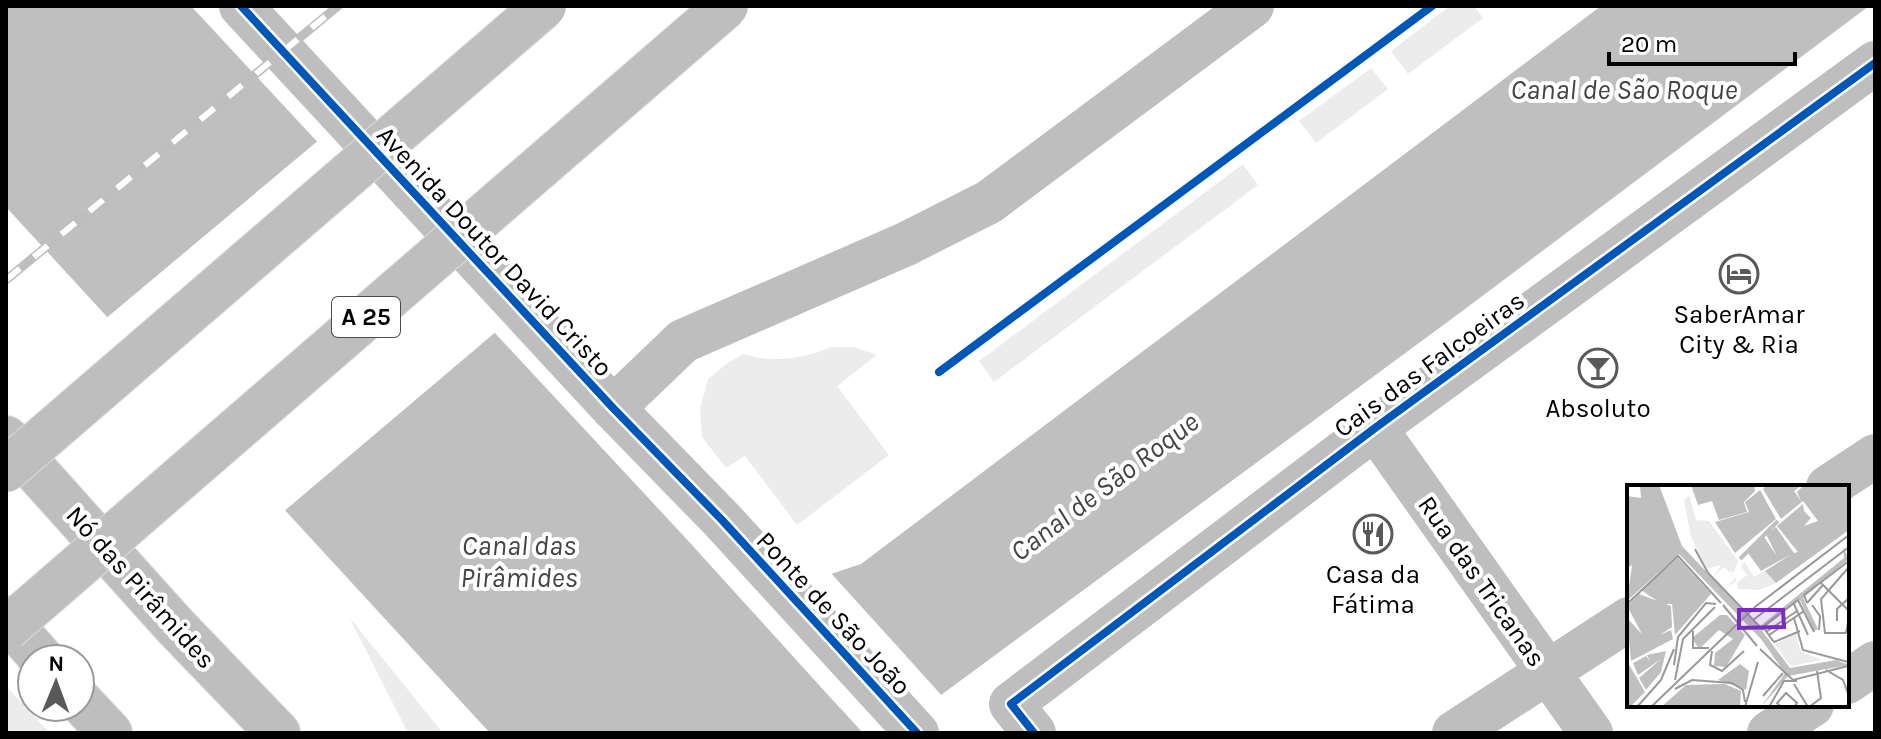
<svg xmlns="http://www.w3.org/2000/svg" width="1881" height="739" font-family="Karla,sans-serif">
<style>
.green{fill:#ececec}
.water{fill:#bfbfbf}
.pier{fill:#fff}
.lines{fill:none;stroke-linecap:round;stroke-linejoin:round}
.major-casing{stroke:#dbdbdb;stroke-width:46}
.minor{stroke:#bebebe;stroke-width:44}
.major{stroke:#bebebe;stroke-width:44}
.rail-casing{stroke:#bebebe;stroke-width:9}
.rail{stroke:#fff;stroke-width:6;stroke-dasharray:18;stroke-linecap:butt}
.highway-bridge-casing{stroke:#dbdbdb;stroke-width:46;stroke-linecap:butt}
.highway-bridge{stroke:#bebebe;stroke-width:44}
.cycleway-casing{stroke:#fff;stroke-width:13}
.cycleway{stroke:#0057b8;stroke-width:8}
.labels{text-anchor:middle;stroke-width:8;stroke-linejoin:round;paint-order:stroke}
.shield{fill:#fff;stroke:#4c4c4c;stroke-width:2}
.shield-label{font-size:24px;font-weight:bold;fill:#000}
.street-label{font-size:26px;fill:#000;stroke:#fff}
.poi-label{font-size:26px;fill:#000;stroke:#fff}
.water-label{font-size:28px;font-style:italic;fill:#444;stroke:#fff}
.inset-river{fill:none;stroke:#bfbfbf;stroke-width:4}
.inset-road{fill:none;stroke:#999;stroke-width:2}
.view{fill:#7b2cbf;fill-opacity:0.15;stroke:#7b2cbf;stroke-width:4}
.inset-edge{fill:none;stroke:#000;stroke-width:4}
</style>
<rect width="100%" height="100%" fill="#fff"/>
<!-- green -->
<g class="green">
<polygon points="1450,6 1474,6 1483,18 1408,74 1391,51"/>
<polygon points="1371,68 1388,89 1316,143 1299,121"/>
<polygon points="1243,164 1258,185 994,382 979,361"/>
<path d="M832 347H854L877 355 837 386 889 455 797 525 745 456 726 468 702 437 700 409 708 379 729 362 744 354C775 364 802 358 832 347Z"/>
<polygon points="349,617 443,733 408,733"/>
<polygon points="6,686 50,733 9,733 6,730"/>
</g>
<!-- water -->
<polygon class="water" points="6,6 191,6 693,546 840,708 906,656 831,574 861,564 1601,6 1869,6 1461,312 941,695 887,733 490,733 6,207"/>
<!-- pier -->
<g class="pier">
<polygon points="320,139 498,330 282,513 104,320"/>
<polygon points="696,543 841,702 900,656 829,577 829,571 944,698 894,733 863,733 693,546"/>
</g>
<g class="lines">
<defs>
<g id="major">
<polyline points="6,438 175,626 278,733"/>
<polyline points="6,618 42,659"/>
<polyline points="80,701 110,733"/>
</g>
</defs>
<!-- major casing -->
<use href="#major" class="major-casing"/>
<!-- minor -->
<g class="minor">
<polyline points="241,6 613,408 722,520 917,733"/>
<polyline points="613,408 683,341 906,244 989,202 1252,6"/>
<polyline points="1375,428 1591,733"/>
<polyline points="1828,487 1875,456"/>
<polyline points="1847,682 1875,663"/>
<polyline points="1034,733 1011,704 1375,428 1875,63"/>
<polyline points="1454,733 1629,619"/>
<polyline points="1769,733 1812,705"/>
</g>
<!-- major -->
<use href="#major" class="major"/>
<defs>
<polyline id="rail" points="6,280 338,6"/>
</defs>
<!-- rail casing -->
<use href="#rail" class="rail-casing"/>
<!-- rail -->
<use href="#rail" class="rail"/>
<defs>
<g id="highway-bridge">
<polyline points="6,470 544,6"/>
<polyline points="6,629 726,6"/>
</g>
</defs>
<!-- highway-bridge casing -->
<use href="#highway-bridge" class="highway-bridge-casing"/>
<!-- highway-bridge -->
<use href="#highway-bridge" class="highway-bridge"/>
<defs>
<g id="cycleway">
<polyline points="241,6 613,408 722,520 917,733"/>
<polyline points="939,372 1432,6"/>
<polyline points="1034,733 1011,704 1375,428 1875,63"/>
</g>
</defs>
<!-- cycleway casing -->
<use href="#cycleway" class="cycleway-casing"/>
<!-- cycleway -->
<use href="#cycleway" class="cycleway"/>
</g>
<!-- icons -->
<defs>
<symbol id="hotel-ring" viewBox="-11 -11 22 22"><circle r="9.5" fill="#fff" stroke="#595959" stroke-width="1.5"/><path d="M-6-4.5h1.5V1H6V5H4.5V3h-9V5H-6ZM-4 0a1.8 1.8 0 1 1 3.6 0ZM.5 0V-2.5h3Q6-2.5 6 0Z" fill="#595959"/></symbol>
<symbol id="bar-ring" viewBox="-11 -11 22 22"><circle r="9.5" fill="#fff" stroke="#595959" stroke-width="1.5"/><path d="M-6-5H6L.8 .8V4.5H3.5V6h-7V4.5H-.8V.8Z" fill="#595959"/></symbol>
<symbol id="restaurant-ring" viewBox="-11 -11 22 22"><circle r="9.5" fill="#fff" stroke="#595959" stroke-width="1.5"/><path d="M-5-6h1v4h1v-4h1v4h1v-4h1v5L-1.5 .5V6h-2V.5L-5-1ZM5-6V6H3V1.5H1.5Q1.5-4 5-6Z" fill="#595959"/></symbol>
</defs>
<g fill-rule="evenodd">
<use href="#hotel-ring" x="1717" y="252" width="44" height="44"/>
<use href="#bar-ring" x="1576" y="346" width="44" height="44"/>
<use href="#restaurant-ring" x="1351" y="512" width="44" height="44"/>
</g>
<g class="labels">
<!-- shield labels -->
<rect class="shield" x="332" y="297" width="68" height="40" rx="6"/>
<g class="shield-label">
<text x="366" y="325">A 25</text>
</g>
<!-- street labels -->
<g class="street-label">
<text transform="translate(495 251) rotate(47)" y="9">Avenida Doutor David Cristo</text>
<text transform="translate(1429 364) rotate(-36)" y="9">Cais das Falcoeiras</text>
<text transform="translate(1482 581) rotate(55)" y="9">Rua das Tricanas</text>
<text transform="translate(141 587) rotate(48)" y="9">Nó das Pirâmides</text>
<text transform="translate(834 613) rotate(47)" y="9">Ponte de São João</text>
</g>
<!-- poi labels -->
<g class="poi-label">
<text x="1739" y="323">SaberAmar<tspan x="1739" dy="30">City &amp; Ria</tspan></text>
<text x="1598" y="417">Absoluto</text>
<text x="1373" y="583">Casa da<tspan x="1373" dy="30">Fátima</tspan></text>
</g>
<!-- water labels -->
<g class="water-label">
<text x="1624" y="99">Canal de São Roque</text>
<text transform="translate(1104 486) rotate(-37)" y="10">Canal de São Roque</text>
<text x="519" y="555">Canal das<tspan x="519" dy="32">Pirâmides</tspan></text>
</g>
</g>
<!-- overview -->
<g transform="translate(1627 485)">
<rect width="222" height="222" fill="#fff"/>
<path d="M62 10 69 35 82 36 111 76 107 87 102 86 109 94V96L99 103 108 93 97 82 87 91 94 80 80 84 64 52 57 16ZM117 76 127 92 138 86 149 98 133 105 111 104 110 98 120 90 114 82ZM169 149 173 166 195 175 163 181 148 159Z" fill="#ececec"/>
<path d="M13 0H32L55 61 132 142 217 73 216 62 222 74 176 113 191 144 187 146 173 115 133 143 163 183 209 175 222 180 161 191 134 222 158 188 134 154 52 69 0 116 5 80 0 83V11L14 13ZM64 0H127L128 6 117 17 120 27 92 35 85 16 71 20ZM140 0H175L167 6 174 16 170 7 177 0H205L216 25 209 0H222V45L149 98 138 86 163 70 134 86 121 68 137 52 150 71 139 49 149 42 167 68 171 67 150 41 176 19 177 26 184 33 177 41 191 36 176 16 154 34 136 4ZM133 5 149 34 108 68 88 37 122 27 118 17ZM51 73 84 109 48 150 45 119H35L14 105ZM12 109 44 121 45 142 33 150 44 145 46 154 4 176 0 133 15 149 0 121ZM93 130H100L118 150 99 182 87 181 88 168 106 154 92 145 72 164 65 153ZM39 166 34 187 19 205 12 193 34 174 11 190 6 178 19 171 23 176 20 170ZM0 176 18 207 4 221 0 220ZM113 179 122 186 119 205 91 195ZM98 199 114 206 113 222H34L59 200Z" fill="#bfbfbf"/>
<path class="inset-river" d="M207 0 218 28M113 74 151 36M10 82 40 71"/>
<path class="inset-road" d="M68 64 81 88 136 145M222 82 194 114 198 148H219L222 133M193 97 222 126M180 118 177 110 222 76M180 118 196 100M0 119 51 71 94 118M167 119 181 150M96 120 130 161M185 120 193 131 192 145M167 133 176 165 221 177M126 135 222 62M210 136V124L222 113M66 146V163H82M173 146 147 157 136 142 171 115 187 147M139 147 170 126M142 150 177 126M133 164 166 195 221 181M85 166 83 180 95 186 117 166M47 180 51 152 79 118 89 119M199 185 216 195 222 211M48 195 56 154 88 122M167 199 181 222M48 204 65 195 105 198 116 205 118 217M136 211 156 188M10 222 34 195 47 164M24 222 128 122 222 50M118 222 131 177M142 222 157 196H170M154 222 150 218 159 208 170 218 167 222M182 222 194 213 190 186"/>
<path class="view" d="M112 125H156L157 142 112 143Z"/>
<rect width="222" height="222" class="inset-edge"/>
</g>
<!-- border -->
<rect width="1881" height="739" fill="none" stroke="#000000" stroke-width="16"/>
<!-- north arrow -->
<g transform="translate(56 683) rotate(1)"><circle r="38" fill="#ffffff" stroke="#999999" stroke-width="2"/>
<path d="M0-6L14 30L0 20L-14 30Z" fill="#595959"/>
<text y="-12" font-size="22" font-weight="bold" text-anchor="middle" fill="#000000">N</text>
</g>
<!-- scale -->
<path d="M1609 52v12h186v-12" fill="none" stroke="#000000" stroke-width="4"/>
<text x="1621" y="52" font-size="24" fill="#000000" stroke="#ffffff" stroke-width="6" paint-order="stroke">20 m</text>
</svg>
